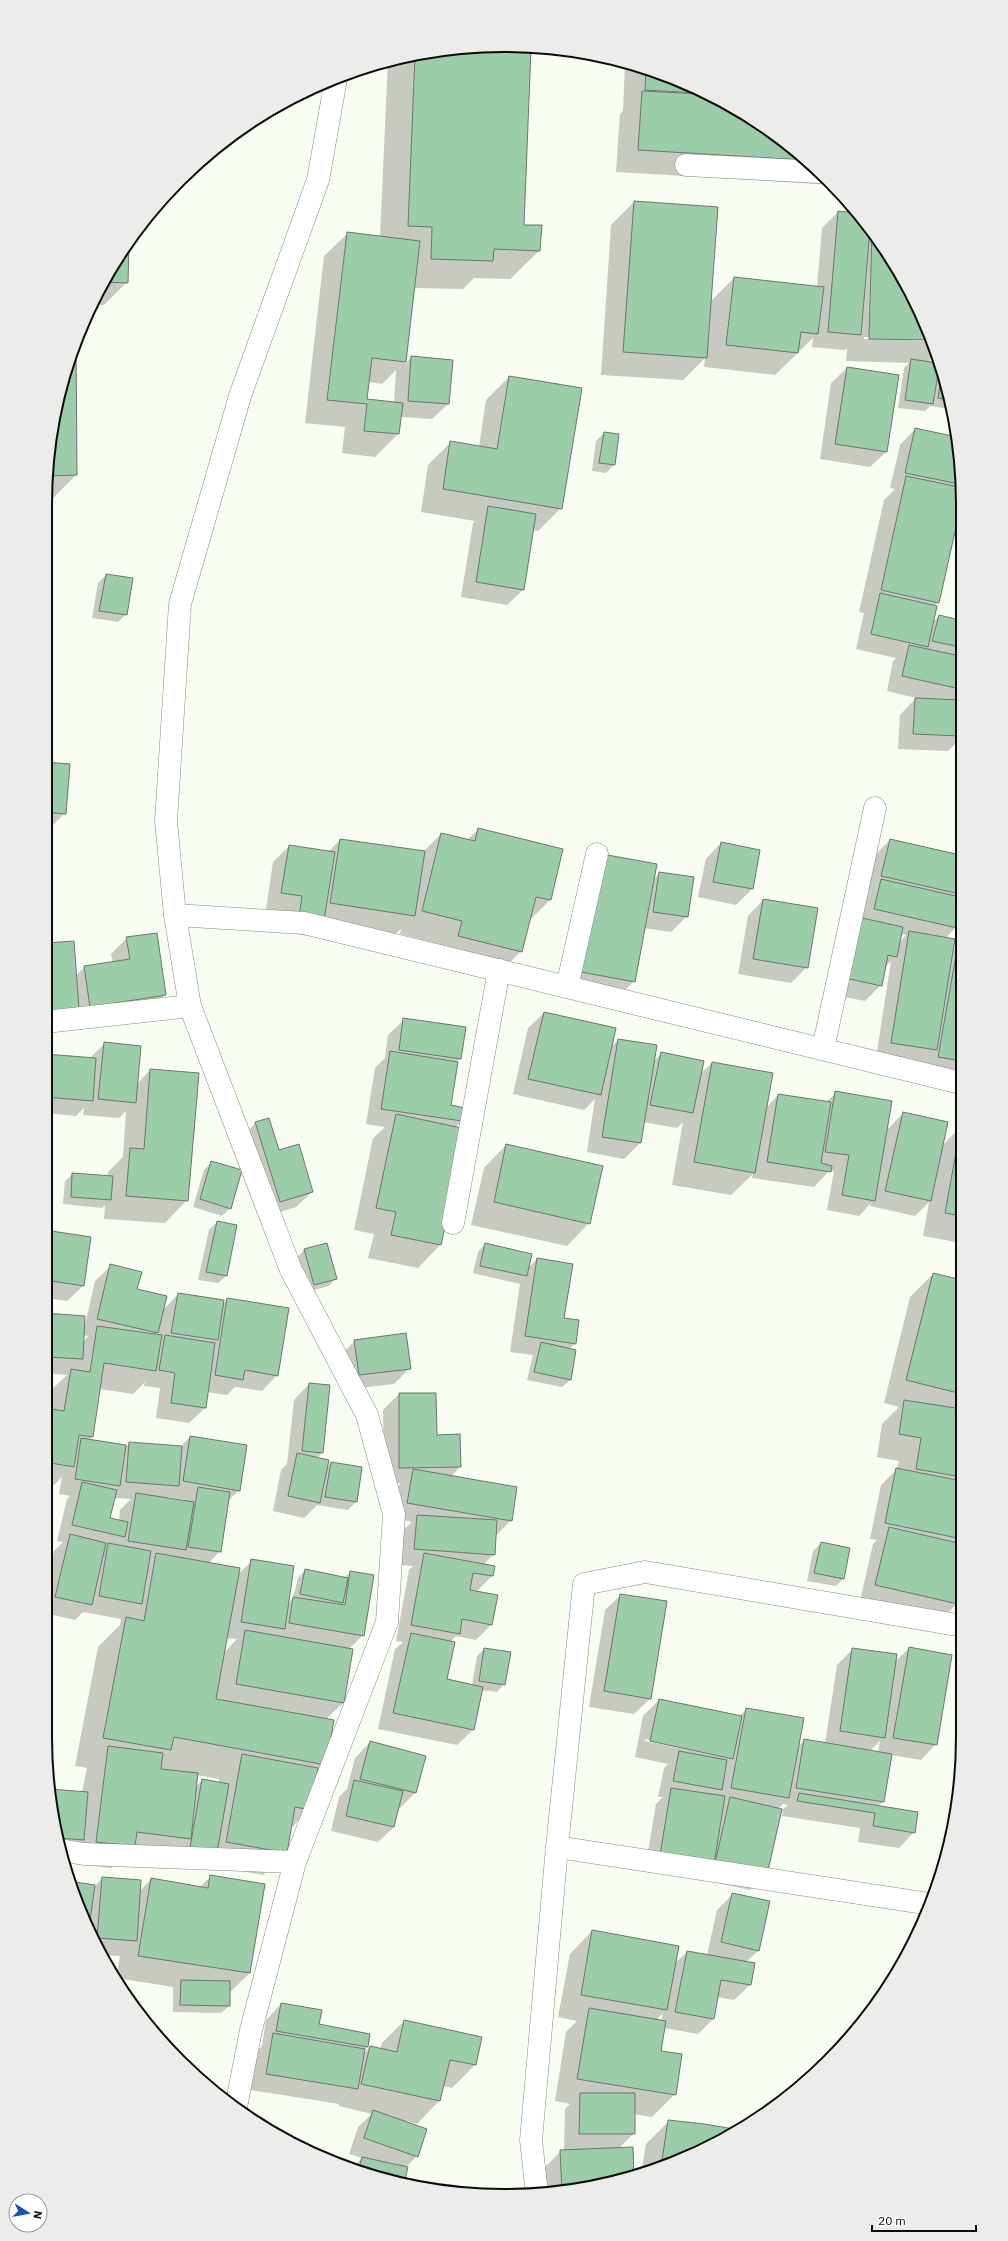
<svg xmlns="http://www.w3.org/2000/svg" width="1008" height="2241" font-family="'IBM Plex Sans',sans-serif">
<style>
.shadow{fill:#0003;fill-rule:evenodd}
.building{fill:#9bcea8;stroke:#6d766f}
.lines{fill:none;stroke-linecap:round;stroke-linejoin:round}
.minor-casing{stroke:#888c82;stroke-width:23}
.minor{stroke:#fff;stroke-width:22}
.rim{fill:none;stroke:#0c0d09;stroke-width:2}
</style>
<rect width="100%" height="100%" fill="#f8fdf2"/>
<!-- shadow -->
<g class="shadow">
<path d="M474 46 530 48 523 226 539 251 510 279 474 278 463 289 414 288 405 364 412 357 448 404 432 419 400 417 398 434 375 457 342 453 345 427 305 423 324 256 347 234 380 237 388 60ZM396 370 394 403 365 399 368 382 382 384Z"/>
<polygon points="625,63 652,69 759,122 833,185 616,172 620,114 623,111"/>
<path d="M634 202 710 302 734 278 817 287 822 228 838 212 859 214 868 224 928 328 950 409 930 406 925 411 898 408 904 368 909 363 846 361 847 348 844 350 812 347 813 338 775 375 704 367 705 358 683 380 601 375 611 225ZM864 337 929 339V341L864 339ZM932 358 931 363H928Z"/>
<polygon points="153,209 153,218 136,233"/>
<polygon points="128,244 127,282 104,305 93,305 107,274"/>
<polygon points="75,344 76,475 53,498 46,498 54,415 69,356"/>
<polygon points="847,368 886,452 870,467 820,459 831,383"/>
<polygon points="509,377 561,508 538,531 532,530 523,590 507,605 461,597 473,523 475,521 421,512 428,465 451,442 479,447 486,400"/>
<polygon points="915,429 958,438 959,444 959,509 938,602 934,606 933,622 939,616 960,621 960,739 948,751 898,749 900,715 916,698 887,691 893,661 896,658 856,649 864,613 859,612 884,500 895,489 890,488 900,445"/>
<polygon points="604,433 614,465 606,473 592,471 596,441"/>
<polygon points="106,575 126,614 118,622 92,618 98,583"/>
<polygon points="45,763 65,813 49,829 45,829"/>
<polygon points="479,829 550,900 529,921 521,951 499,974 436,958 439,944 400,934 401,929 391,938 316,927 308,936 284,932 287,912 266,909 273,862 289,846 328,852 340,840 423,852 441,834 467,840"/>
<path d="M890 840 960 856V908L956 927 945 939 952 951 958 945 961 946V1087L876 1058 891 961 884 968 881 985 865 1001 825 993 866 896 869 892H866L874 856ZM901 934 906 935 899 943Z"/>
<polygon points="721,843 759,851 752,889 736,905 698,897 706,859"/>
<polygon points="603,855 653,880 660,873 687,916 671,932 644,928 634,981 611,1004 559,995 580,878"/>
<polygon points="763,900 807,967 791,983 738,974 748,916"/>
<polygon points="127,938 164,995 149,1011 75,1022 76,976 84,967 113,963 111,954"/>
<polygon points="544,1013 611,1047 618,1040 656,1046 653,1062 662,1053 700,1074 712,1063 766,1108 778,1095 826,1102 836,1093 886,1131 903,1113 943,1145 961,1126 961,1243 923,1236 929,1202 915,1216 870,1206 871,1203 859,1216 827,1210 834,1171 830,1170 814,1187 752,1178 753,1174 731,1195 672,1185 683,1122 677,1128 643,1122 640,1143 624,1159 587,1152 595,1099 584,1110 513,1094 528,1028"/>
<polygon points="404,1020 460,1059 456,1062 450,1106 462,1121 455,1128 464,1130 440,1245 418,1268 368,1258 374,1234 354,1230 373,1138 385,1127 366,1124 375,1068 385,1058 388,1035"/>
<polygon points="104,1044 137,1084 150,1070 187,1200 165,1223 104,1219 105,1205 102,1208 63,1204 65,1181 73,1174 107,1176 108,1172 123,1157 126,1111 119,1118 83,1115 84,1108 76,1116 45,1113 45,1055 89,1059"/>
<polygon points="256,1123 312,1192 296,1207 265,1217 240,1138"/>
<polygon points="506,1145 589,1223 567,1246 471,1225 484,1168"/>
<polygon points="212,1162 230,1208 222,1216 193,1207 204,1170"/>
<polygon points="217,1222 226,1276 218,1283 198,1280 209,1230"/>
<polygon points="45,1231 83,1286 67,1301 45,1298"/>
<polygon points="485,1244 528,1268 537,1259 563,1319 578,1321 575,1344 569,1349 570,1380 562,1387 527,1380 533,1355 510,1352 520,1284 473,1273 478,1252"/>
<polygon points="304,1250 336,1278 329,1286 306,1292 297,1258"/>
<path d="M111 1266 136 1290 163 1310 178 1294 223 1304 227 1299 277 1375 262 1391 235 1387 227 1395 207 1392 205 1408 189 1423 156 1418 160 1388 144 1386 145 1382 133 1394 99 1389 92 1437 88 1440 126 1446 130 1443 180 1447 190 1437 239 1490 228 1501 220 1551 208 1564 237 1575 252 1561 288 1604 293 1598 298 1578 305 1570 344 1578 351 1572 363 1635 349 1649 343 1703 326 1719 325 1764 316 1773 309 1810 290 1829 286 1852 263 1875 204 1864 124 1856 111 1868 74 1864 76 1846 61 1855 54 1826 50 1790 82 1792 87 1768 75 1766 98 1647 120 1625 121 1619 83 1612 75 1620 45 1613V1591L54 1551 63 1542 57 1541 67 1499 70 1496 59 1494 62 1477 50 1489 45 1488V1409L48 1393 67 1375 45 1373V1314L85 1325 95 1281ZM159 1331 158 1336 155 1335ZM83 1335 88 1336 83 1342ZM168 1497 186 1500 184 1502 166 1499ZM114 1498 131 1499 120 1510 119 1521 109 1518ZM226 1638 237 1639 223 1654ZM197 1775 219 1779V1783L202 1780 196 1787Z"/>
<polygon points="933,1274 962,1281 963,1580 957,1604 941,1619 860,1601 873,1544 877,1540 870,1539 881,1485 897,1469 899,1461 877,1457 882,1424 899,1407 884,1403 910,1297"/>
<polygon points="355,1341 410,1368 394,1384 343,1390 339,1356"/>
<polygon points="309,1384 329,1386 322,1453 317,1458 326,1468 331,1463 361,1468 356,1502 348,1510 317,1505 304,1518 273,1511 281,1470 287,1464 294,1400"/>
<polygon points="399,1394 435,1394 436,1436 460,1467 450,1477 511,1520 495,1537 494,1554 483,1565 492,1576 476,1592 492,1624 476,1640 456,1636 450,1642 446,1680 472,1685 477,1656 484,1649 504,1684 497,1692 481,1690 473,1730 457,1745 378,1729 395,1649 403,1642 396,1641 409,1570 413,1566 399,1565 402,1531 412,1522 392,1518 398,1486 401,1483 384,1483 383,1410"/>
<polygon points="821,1543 843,1579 836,1586 807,1581 813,1551"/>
<polygon points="621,1595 650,1699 634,1714 589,1707 605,1610"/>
<path d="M909 1648 936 1744 921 1760 891 1755 883 1802 878 1806 914 1832 899 1848 858 1842 860 1828 782 1816 783 1809 788 1805 783 1804 778 1809 766 1875 750 1890 700 1879 645 1870 656 1804 663 1797H658L664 1768 668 1764 635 1757 643 1716 659 1700 739 1717 746 1709 798 1747 804 1740 825 1744 837 1665 853 1649 895 1662ZM645 1739 722 1755V1757L645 1741ZM880 1741 878 1752 870 1751Z"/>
<polygon points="370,1742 415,1793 400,1808 398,1808 394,1827 378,1842 331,1831 339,1797 347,1789 355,1758"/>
<polygon points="211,1876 264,1885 250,1973 229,1993 229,2006 221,2013 173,2012 173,1987 116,1978 120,1956 101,1955 69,1882 95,1886 102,1878 140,1891 151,1879 200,1887"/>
<path d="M733 1894 758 1951 746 1962 750 1985 734 2000 717 1997 713 2019 698 2034 664 2028 660 2052 675 2094 652 2117 634 2114V2133L619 2148 633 2176 564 2192 539 2194 538 2174 561 2151H564L565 2109 570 2104 555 2101 566 2032 577 2021 558 2017 570 1954 592 1931 674 1964 687 1952 707 1955 717 1910ZM663 2013 661 2021 656 2020Z"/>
<polygon points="281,2004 318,2025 367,2047 363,2054 370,2047 380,2049 382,2043 404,2021 481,2038 475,2065 452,2088 443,2086 439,2101 417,2124 407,2121 417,2156 406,2167 403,2184 351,2169 362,2158 349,2154 358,2127 372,2114 339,2106 339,2104 251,2090 258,2050 262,2046 266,2020"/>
<polygon points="669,2121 738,2131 651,2172 641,2174 646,2144"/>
</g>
<!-- building -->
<g class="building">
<polygon points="474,46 531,48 524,225 542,225 540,251 494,249 493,261 431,259 432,227 408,226 415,56"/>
<polygon points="646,68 652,69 699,93 645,90"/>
<polygon points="642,91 702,94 759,122 804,160 638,150"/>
<polygon points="634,201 718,207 707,358 623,352"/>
<polygon points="155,207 154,218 147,218"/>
<polygon points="838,211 858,213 870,229 861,335 828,332"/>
<polygon points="872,231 928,328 931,340 869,339"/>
<polygon points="347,232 420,241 406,362 372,358 367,399 403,403 399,434 364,431 367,404 327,400"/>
<polygon points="129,243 128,283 103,282 107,274"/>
<polygon points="734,277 824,287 818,334 801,332 798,353 726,345"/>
<polygon points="76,342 77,475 48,476 54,415 69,356"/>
<polygon points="411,356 453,360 449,404 408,401"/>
<polygon points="911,359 937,363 939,368 933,404 905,400"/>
<polygon points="847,367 899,375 887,452 835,444"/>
<polygon points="509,376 582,388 562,509 443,489 450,441 497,449"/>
<polygon points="941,378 947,400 938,398"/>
<polygon points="915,428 957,437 959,484 905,473"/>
<polygon points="604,432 619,434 615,465 599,463"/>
<polygon points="906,476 959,487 959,514 939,603 881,590"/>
<polygon points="488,506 536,514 524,590 476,582"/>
<polygon points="106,574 133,578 127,615 99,611"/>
<polygon points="880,593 937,606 928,647 871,634"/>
<polygon points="939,615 960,620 960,647 932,641"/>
<polygon points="909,645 960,656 960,689 902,676"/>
<polygon points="915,698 960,700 960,736 913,734"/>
<polygon points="45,762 70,764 66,814 45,812"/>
<polygon points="478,828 563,849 551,900 536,897 522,952 458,936 462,921 422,911 441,833 475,841"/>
<polygon points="340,839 425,851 415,916 330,903"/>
<polygon points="890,839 960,855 960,894 881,876"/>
<polygon points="721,842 760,850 753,889 713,882"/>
<polygon points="289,845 335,852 324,920 299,917 302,896 281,893"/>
<polygon points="602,854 657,864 635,982 581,972"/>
<polygon points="659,872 694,877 688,917 653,912"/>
<polygon points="881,879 960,897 960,913 957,928 874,909"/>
<polygon points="763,899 818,908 808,968 753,959"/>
<polygon points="853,916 903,927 897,957 888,955 882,986 840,977"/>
<polygon points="909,931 955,939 937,1050 891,1043"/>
<polygon points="157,933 166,995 90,1007 84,966 130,959 126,937"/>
<polygon points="74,941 79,1009 45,1011 45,943"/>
<polygon points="958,944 961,945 961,1061 938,1057"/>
<polygon points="544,1012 616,1028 601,1095 528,1079"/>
<polygon points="403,1018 466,1027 461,1059 399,1050"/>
<polygon points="618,1039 657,1045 641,1143 602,1137"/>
<polygon points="104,1042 141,1046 136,1103 98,1099"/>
<polygon points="390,1051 458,1062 451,1105 465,1108 462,1121 381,1109"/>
<polygon points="661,1052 704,1061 693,1113 650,1105"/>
<polygon points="45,1054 96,1058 93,1101 45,1097"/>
<polygon points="712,1062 773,1073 755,1173 694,1162"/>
<polygon points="150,1069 199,1073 188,1201 126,1196 130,1148 144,1149"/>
<polygon points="835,1091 892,1101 875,1201 842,1195 849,1155 825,1152"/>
<polygon points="778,1094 831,1102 821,1163 832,1166 831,1172 767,1162"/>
<polygon points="903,1112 948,1122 931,1201 885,1191"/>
<polygon points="396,1114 466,1129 441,1245 391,1235 396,1212 376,1208"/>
<polygon points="269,1118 279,1150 299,1144 313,1192 280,1202 255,1122"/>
<polygon points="961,1125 961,1216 945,1213"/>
<polygon points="506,1144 603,1166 590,1224 494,1202"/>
<polygon points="211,1161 242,1170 231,1209 200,1199"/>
<polygon points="72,1173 113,1176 111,1200 71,1197"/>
<polygon points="217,1221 237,1225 227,1276 206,1272"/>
<polygon points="45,1230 91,1237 84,1286 45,1280"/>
<polygon points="327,1243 337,1279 314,1285 304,1249"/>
<polygon points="485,1243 532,1254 527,1276 480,1266"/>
<polygon points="537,1258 573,1264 564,1318 579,1320 576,1344 525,1336"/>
<polygon points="110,1264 142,1272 137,1289 167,1296 158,1333 97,1319"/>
<polygon points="933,1273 962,1280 962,1394 906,1380"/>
<polygon points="178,1293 224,1300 218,1340 171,1333"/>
<polygon points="227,1298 289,1308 278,1376 245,1370 243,1380 215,1375"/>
<polygon points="45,1313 85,1316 83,1359 45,1357"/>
<polygon points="97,1326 162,1335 156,1371 104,1363 93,1437 79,1435 74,1467 45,1462 45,1408 64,1411 71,1369 90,1372"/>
<polygon points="406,1333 411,1369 359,1375 354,1340"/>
<polygon points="165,1335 215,1343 206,1408 171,1403 175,1373 159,1370"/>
<polygon points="541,1342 576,1350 571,1380 534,1372"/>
<polygon points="309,1383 330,1385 323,1453 302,1451"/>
<polygon points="399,1393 436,1393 437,1435 460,1434 461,1467 399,1468"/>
<polygon points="904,1400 962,1409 962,1477 916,1469 921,1438 899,1434"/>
<polygon points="190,1436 247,1445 240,1491 183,1481"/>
<polygon points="81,1438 126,1445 120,1486 75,1479"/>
<polygon points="129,1442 182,1446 179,1486 126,1482"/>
<polygon points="297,1453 329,1460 320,1503 288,1496"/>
<polygon points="331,1462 362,1467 357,1502 325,1497"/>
<polygon points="896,1468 962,1481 962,1539 885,1523"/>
<polygon points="413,1469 517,1487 512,1521 407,1503"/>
<polygon points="82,1482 117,1490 110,1518 128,1522 125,1537 72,1525"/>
<polygon points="198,1487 230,1492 221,1552 188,1547"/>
<polygon points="136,1493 194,1502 186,1550 128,1541"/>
<polygon points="417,1515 497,1520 495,1555 414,1549"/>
<polygon points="889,1527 962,1544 963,1584 958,1604 875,1585"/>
<polygon points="70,1534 106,1543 92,1605 55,1597"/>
<polygon points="821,1542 850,1548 844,1579 814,1573"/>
<polygon points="108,1543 151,1551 142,1604 99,1596"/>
<polygon points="156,1553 240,1568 216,1699 334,1720 326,1765 174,1737 171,1750 103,1738 126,1617 144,1621"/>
<polygon points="424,1553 495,1566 493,1576 473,1573 470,1590 498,1595 492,1625 462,1619 460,1634 411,1625"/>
<polygon points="251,1559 294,1566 285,1629 241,1622"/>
<polygon points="305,1569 348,1578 343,1603 300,1594"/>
<polygon points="350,1571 374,1575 364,1636 289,1623 293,1597 345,1605"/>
<polygon points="620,1594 667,1601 651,1699 604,1691"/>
<polygon points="245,1630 353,1649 344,1703 236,1684"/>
<polygon points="411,1633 455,1642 447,1679 483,1687 474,1730 393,1713"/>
<polygon points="909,1647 952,1655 937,1745 893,1738"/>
<polygon points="484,1648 511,1652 505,1685 479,1681"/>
<polygon points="852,1648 897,1654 885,1738 840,1731"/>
<polygon points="659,1699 742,1716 733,1759 650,1741"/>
<polygon points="746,1708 804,1718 789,1798 731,1788"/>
<polygon points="804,1739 892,1754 884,1802 796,1788"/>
<polygon points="370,1741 426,1756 416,1793 360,1779"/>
<polygon points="108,1746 163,1753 161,1769 198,1773 191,1839 137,1832 135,1846 96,1842"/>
<polygon points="679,1751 727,1760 722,1790 673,1781"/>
<polygon points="242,1754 318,1768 310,1810 295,1807 287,1853 226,1842"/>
<polygon points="202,1779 229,1784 217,1853 190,1848"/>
<polygon points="354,1780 403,1791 394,1827 346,1816"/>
<polygon points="671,1788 725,1796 714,1864 660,1855"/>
<polygon points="50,1789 88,1792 84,1840 57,1838"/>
<polygon points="799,1793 918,1812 915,1833 873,1826 875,1813 797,1801"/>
<polygon points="730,1797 782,1809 767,1875 715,1863"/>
<polygon points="210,1875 265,1884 250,1973 138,1956 151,1878 208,1888"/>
<polygon points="102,1877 141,1880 137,1941 97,1938"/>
<polygon points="68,1881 95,1885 89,1928 69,1885"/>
<polygon points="732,1893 770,1901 759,1951 721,1942"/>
<polygon points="592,1930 679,1946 667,2010 581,1995"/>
<polygon points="687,1951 755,1963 751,1985 721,1980 714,2019 675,2012"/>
<polygon points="181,1980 230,1981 230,2006 180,2005"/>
<polygon points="281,2003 322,2010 319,2024 370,2034 368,2047 276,2031"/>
<polygon points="589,2008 666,2021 661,2051 682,2054 676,2095 577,2079"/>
<polygon points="404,2020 482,2037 476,2065 450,2060 440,2101 361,2084 370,2046 397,2052"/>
<polygon points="273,2033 365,2049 358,2089 266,2074"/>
<polygon points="580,2093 635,2093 635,2134 579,2134"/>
<polygon points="373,2110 427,2129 418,2157 364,2138"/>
<polygon points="668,2120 704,2124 740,2130 661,2167"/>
<polygon points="633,2147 634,2176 562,2192 560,2150"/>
<polygon points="362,2157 408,2167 404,2184 358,2172"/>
</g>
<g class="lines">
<defs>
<g id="minor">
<polyline points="686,165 819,172"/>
<polyline points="175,915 304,923 961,1083"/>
<polyline points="567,987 597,854"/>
<polyline points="45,1022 190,1006"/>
<polyline points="823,1049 875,808"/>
<polyline points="453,1223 499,970"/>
<polyline points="557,1847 930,1904"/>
<polyline points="60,1850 84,1854 295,1862"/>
<polyline points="236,2107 251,2030 295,1862 387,1622 394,1514 367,1415 291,1270 190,1006 175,915 166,821 180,604 240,396 318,180 336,79"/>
<polyline points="537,2194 531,2140 557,1847 584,1584 645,1572 963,1626"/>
</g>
</defs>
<!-- minor casing -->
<use href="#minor" class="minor-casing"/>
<!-- minor -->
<use href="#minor" class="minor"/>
</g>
<!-- crop -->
<path d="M0 0H1008V2241H0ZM504 52H504A452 452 0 0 1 956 504V1737A452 452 0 0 1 504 2189H504A452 452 0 0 1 52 1737V504A452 452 0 0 1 504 52Z" fill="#ececeb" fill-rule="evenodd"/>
<path class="rim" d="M504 52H504A452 452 0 0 1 956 504V1737A452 452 0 0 1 504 2189H504A452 452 0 0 1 52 1737V504A452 452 0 0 1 504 52Z"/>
<!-- north arrow -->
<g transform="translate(28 2213) rotate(101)"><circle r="19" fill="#ffffff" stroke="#9e9e9d"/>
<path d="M0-3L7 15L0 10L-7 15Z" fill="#1f4dbb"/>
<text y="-6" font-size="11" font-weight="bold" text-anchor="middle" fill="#0c0d09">N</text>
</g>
<!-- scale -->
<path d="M872 2225v6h104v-6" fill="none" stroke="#0c0d09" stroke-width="2"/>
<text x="878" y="2225" font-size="12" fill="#0c0d09" stroke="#ffffff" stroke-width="3" paint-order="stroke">20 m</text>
</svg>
